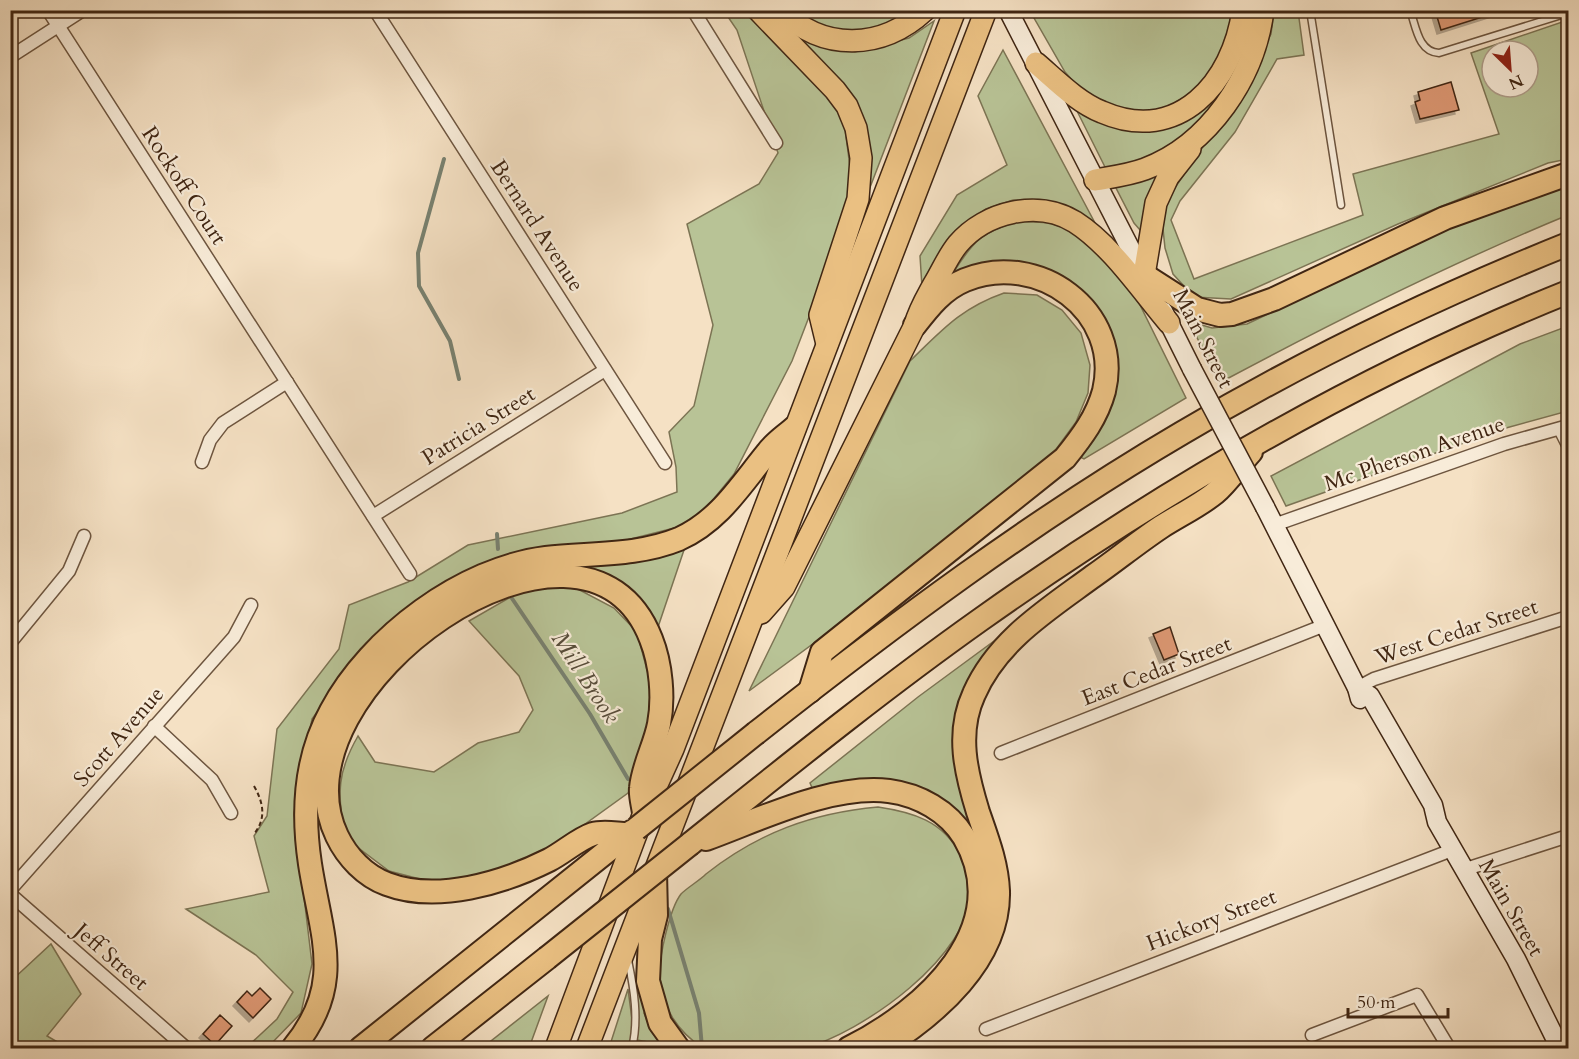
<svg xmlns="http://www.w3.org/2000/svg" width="1579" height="1059" font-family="Cardo,serif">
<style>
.green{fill:#b8c396;stroke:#7c7454;stroke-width:1.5;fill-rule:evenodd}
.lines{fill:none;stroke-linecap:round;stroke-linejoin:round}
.stream{stroke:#788170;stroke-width:4}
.building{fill:#e09a76;stroke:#402613;stroke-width:1.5;filter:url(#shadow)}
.service-casing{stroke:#6d553f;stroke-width:9}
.minor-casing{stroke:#6d553f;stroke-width:15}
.secondary-casing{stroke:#402613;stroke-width:21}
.trunk-casing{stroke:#402613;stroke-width:24}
.motorway-casing{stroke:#402613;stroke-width:26}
.path{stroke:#402613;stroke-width:2;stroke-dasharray:4.5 3;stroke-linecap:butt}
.service{stroke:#f8ecd9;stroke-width:6}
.minor{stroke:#f8ecd9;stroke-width:12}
.secondary{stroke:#f8ecd9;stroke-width:18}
.trunk{stroke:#eac082;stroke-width:21}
.motorway{stroke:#eac082;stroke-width:22}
.secondary-bridge-casing{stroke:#402613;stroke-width:21;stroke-linecap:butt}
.motorway-bridge-casing{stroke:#402613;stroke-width:26;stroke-linecap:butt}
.secondary-bridge{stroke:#f8ecd9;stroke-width:18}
.motorway-bridge{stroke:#eac082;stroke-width:22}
.labels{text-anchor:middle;stroke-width:4.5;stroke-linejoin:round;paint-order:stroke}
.street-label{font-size:22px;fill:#402613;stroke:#f8ecd9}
.water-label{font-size:24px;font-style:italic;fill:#574c3a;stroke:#f8ecd9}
</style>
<defs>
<filter id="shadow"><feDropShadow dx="-4" dy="4" stdDeviation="0" flood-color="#0004"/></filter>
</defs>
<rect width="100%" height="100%" fill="#f5e1c4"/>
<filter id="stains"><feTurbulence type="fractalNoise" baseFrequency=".00333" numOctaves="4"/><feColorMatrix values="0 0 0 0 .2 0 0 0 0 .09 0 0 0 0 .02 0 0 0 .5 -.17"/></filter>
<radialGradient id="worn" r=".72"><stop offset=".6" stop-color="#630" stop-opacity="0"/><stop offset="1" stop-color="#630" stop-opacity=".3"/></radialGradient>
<!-- green -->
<g class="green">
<polygon points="724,11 748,11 843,114 850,167 849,213 792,361 734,474 694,523 607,545 416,607 366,643 312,719 294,813 312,964 301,1013 267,1048 246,1048 277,1019 293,992 256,955 186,909 269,892 254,836 267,816 277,729 339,649 349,605 408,582 468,545 622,513 677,492 676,467 669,432 694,406 713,325 687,224 759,184 778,153 737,30"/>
<path d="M792 11H912C858 38 846 42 792 11Z"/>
<polygon points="1030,11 1235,11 1226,44 1204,85 1160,112 1121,112 1083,92 1065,72"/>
<path d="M1274 11H1298L1304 55 1277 59 1235 132 1180 201 1171 220 1194 279 1363 215 1353 174 1499 134 1471 53 1568 20V159L1548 163 1398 224 1231 299 1194 297 1173 274 1165 248 1162 219 1170 195 1241 91 1271 34ZM1492 51H1528V87H1492Z"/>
<polygon points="934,21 869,190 867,143 790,33 855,52 909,38"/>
<polygon points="1003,50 1103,238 1045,201 1013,200 986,209 961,227 922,287 920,256 957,195 1007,165 978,96"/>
<polygon points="1226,88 1210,114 1154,158 1110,170 1105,167 1070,97 1091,115 1201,110"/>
<polygon points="1171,162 1142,228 1140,230 1134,223 1115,186"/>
<path d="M1568 182V215C1449 264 1335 321 1221 382L1188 321 1212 328 1247 324 1475 215Z"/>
<path d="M1021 221 1050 223 1071 230 1105 261 1136 297 1186 398 1084 459 1078 456 1115 384 1116 347 1105 319 1087 295 1063 278 952 275C972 242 983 230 1021 221Z"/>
<path d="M1004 293 1037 295 1062 310 1081 333 1090 365 1088 393 1076 422 1046 463 1004 503 749 691 910 361C942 330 961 308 1004 293Z"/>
<polygon points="1568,326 1568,411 1506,428 1286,506 1271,476 1520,344"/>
<polygon points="685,547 658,627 636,596 597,573 569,567"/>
<path d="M574 587 614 608 637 632 653 693 642 763 628 793 531 863 443 885 389 871 344 837C339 794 335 776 358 736L375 762 434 772 478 743 519 732 533 710 519 676 469 621 523 590Z"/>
<polygon points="1024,619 962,701 980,842 942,802 813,790 810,783 918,697"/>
<path d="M878 807C912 812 944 821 960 855 965 866 970 877 970 889 974 955 860 1034 804 1048 794 1050 782 1048 772 1048 749 1048 726 1048 703 1048 678 1032 662 1008 660 978 658 959 670 908 681 894 688 887 699 881 706 874 758 833 812 813 878 807Z"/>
<polygon points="51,944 81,994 47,1036 68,1048 11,1048 11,981"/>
<path d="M642 945 647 1011 644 1013 651 1031 664 1048H653L654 1043 637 1040C640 1008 631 975 642 945Z"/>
<polygon points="628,989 633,1027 629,1048 609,1048"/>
<polygon points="548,996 529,1048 482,1048"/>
</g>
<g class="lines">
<!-- stream -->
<g class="stream">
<polyline points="444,159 418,253 419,286 450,341 459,379"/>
<polyline points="497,534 498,549"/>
<polyline points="511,597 590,714 628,779"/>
<polyline points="668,909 699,1013 702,1048"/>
</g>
</g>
<!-- building -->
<g class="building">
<polygon points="1435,10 1495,10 1495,13 1441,30"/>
<polygon points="1451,82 1459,110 1420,119 1415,102 1420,100 1418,92"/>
<polygon points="1170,627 1179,654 1164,660 1153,634"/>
<polygon points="260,988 271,999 253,1018 237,1002 247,991 252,996"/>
<polygon points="220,1015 232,1026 215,1045 203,1034"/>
</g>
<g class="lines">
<defs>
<g id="service">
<polyline points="1310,10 1341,205"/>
<path d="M1410 10C1416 26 1418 52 1439 53L1568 13"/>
<path d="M628 960C634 989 639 1019 632 1048"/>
</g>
<g id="minor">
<polyline points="48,10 410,574"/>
<polyline points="375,10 665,463"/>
<polyline points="693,10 776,143"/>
<polyline points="10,57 83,10"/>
<polyline points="1560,429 1568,445"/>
<polyline points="202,462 210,440 223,423 287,382"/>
<polyline points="373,516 605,370"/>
<polyline points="1274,525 1504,444 1568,426"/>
<polyline points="10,643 69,571 84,536"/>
<polyline points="1357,688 1374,679 1568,617"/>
<polyline points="154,726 212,780 231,813"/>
<polyline points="1001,753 1325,625"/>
<polyline points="1463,870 1568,836"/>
<polyline points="10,890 234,637 251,605"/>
<polyline points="10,894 186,1048"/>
<polyline points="986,1029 1452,850"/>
<polyline points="1312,1035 1417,995 1449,1048"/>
</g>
<g id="secondary">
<polyline points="1008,10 1147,281"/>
<polyline points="1163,311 1192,369"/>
<polyline points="1265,507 1357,688 1360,699"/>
<polyline points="1357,688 1370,696 1433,805 1437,822 1516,959 1560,1048"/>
</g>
<g id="trunk">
<polyline points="758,10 835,90 847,106 856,128 861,158 858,199 820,315 827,344"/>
<path d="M781 10C823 52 882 50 925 10"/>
<path d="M1036 63C1056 80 1077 102 1102 112 1178 145 1233 83 1243 10"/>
<path d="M1095 180C1112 177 1129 175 1145 169 1209 145 1255 77 1263 10"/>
<polyline points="1144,275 1156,203 1168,177 1190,149"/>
<path d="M761 613 784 587 915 325C919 310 927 297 934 284 942 271 948 256 958 244 985 212 1038 199 1075 222 1111 245 1141 290 1169 323"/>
<polyline points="556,1048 644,813 673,749 955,10"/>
<polyline points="587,1048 986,10"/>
</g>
<g id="motorway">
<polyline points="1144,275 1197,309 1220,315 1232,314 1274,299 1445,218 1568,174"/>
<path d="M810 691 822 652 1065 458C1082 437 1097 417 1104 391 1123 311 1037 250 965 280 943 289 929 307 915 325"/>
<path d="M756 733C893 625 1032 521 1182 433 1305 360 1436 297 1568 244"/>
<path d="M628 834C618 834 603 831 593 834 578 839 563 853 549 860 503 883 437 903 387 884 365 876 347 857 337 836 267 689 584 466 651 639 661 664 664 698 659 724 655 745 643 766 641 788 640 795 643 805 644 813"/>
<path d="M706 839C761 819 831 784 889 791 919 795 948 811 964 837 1017 928 924 1011 849 1048"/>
<path d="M690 844C785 768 880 691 980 620 1163 490 1359 376 1568 292"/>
<polyline points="655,872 656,915 650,939 648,981 660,1023 678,1048"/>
<path d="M293 1048C346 984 321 936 310 864 302 811 305 758 331 711 370 637 463 568 546 558 590 553 638 556 679 539 719 521 740 486 767 453 774 443 785 436 794 428"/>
<polyline points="361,1048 631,832"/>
<polyline points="433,1048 547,958"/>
<path d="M882 1048C935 1015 1000 960 998 891 997 864 987 838 978 812 966 773 956 733 974 694 997 641 1047 610 1092 577 1115 561 1137 543 1161 527 1178 516 1199 506 1215 493 1228 482 1239 465 1251 452"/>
</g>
</defs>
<!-- service casing -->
<use href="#service" class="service-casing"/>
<!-- minor casing -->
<use href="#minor" class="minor-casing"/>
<!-- secondary casing -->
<use href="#secondary" class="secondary-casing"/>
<!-- trunk casing -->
<use href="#trunk" class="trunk-casing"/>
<!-- motorway casing -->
<use href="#motorway" class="motorway-casing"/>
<!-- path -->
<path class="path" d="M254 786C263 802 267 818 254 834"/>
<!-- service -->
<use href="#service" class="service"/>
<!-- minor -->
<use href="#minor" class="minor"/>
<!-- secondary -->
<use href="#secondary" class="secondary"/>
<!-- trunk -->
<use href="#trunk" class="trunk"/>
<!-- motorway -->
<use href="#motorway" class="motorway"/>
<defs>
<polyline id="secondary-bridge" points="1192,369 1265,507"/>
<g id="motorway-bridge">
<polyline points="636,829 756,733"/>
<polyline points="547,958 690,844"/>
</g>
</defs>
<!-- secondary-bridge casing -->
<use href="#secondary-bridge" class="secondary-bridge-casing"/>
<!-- motorway-bridge casing -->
<use href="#motorway-bridge" class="motorway-bridge-casing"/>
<!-- secondary-bridge -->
<use href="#secondary-bridge" class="secondary-bridge"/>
<!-- motorway-bridge -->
<use href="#motorway-bridge" class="motorway-bridge"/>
</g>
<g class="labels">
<!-- street labels -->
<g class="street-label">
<text transform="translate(185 185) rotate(57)" y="8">Rockoff Court</text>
<text transform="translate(538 225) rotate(57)" y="8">Bernard Avenue</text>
<text transform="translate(1204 338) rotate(63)" y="8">Main Street</text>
<text transform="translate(478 425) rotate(-32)" y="8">Patricia Street</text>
<text transform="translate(1414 453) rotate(-19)" y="8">Mc Pherson Avenue</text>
<text transform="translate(1456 631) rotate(-18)" y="8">West Cedar Street</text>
<text transform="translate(1156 670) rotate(-21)" y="8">East Cedar Street</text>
<text transform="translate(118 736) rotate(-49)" y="8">Scott Avenue</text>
<text transform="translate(1512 907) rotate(60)" y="8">Main Street</text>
<text transform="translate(1211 919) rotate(-21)" y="8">Hickory Street</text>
<text transform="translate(112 956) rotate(41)" y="8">Jeff Street</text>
</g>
<!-- water labels -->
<g class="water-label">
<text transform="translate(586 677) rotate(57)" y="8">Mill Brook</text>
</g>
</g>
<!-- margin -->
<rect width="1579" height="1059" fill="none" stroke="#f5e1c4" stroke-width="36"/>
<rect x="12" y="12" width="1555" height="1035" fill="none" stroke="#402613" stroke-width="3"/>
<rect x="18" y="18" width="1543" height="1023" fill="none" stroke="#402613" stroke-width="1.5"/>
<!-- north arrow -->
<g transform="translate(1510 69) rotate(155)"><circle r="28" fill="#f8ecd9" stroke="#ae9d8a" stroke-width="1.5"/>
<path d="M0-4.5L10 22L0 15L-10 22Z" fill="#8f2418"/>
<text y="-9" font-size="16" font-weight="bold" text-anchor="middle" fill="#402613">N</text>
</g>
<!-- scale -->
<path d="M1348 1008v9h100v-9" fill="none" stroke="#402613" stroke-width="3"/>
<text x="1357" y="1008" font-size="18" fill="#402613" stroke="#f8ecd9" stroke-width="4.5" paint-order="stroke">50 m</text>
<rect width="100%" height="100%" filter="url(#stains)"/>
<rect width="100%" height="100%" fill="url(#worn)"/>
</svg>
